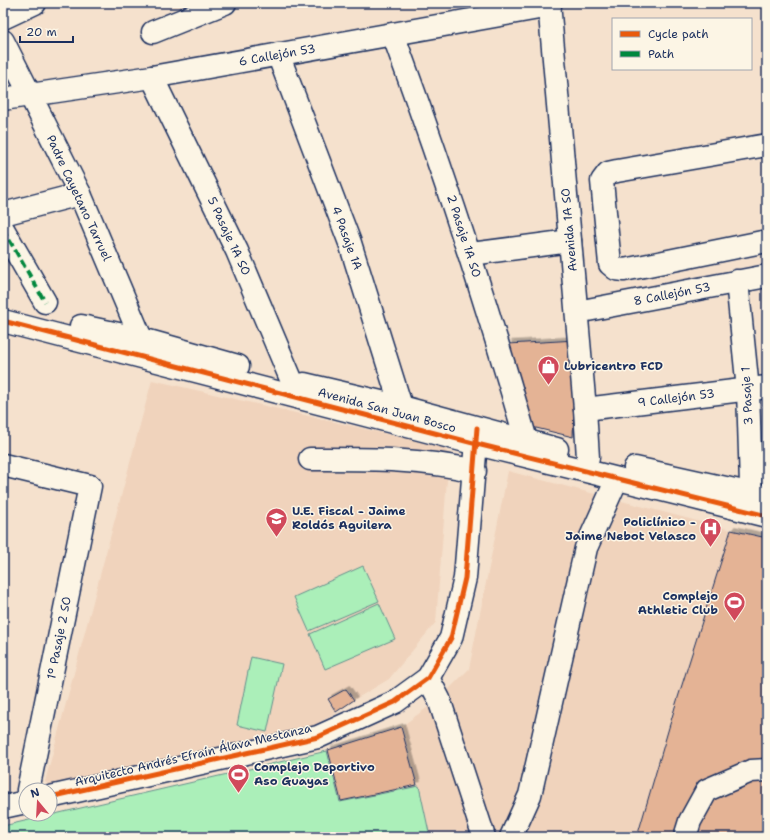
<svg xmlns="http://www.w3.org/2000/svg" width="770" height="840" font-family="'Shantell Sans',sans-serif">
<style>
.built{fill:#f0d3bc}
.green{fill:#abefb9;stroke:#638f8c}
.building{fill:#e4b395;stroke:#1b2f5e;filter:url(#shadow)}
.lines{fill:none;stroke-linecap:round;stroke-linejoin:round}
.minor-casing{stroke:#1b2f5e;stroke-width:25}
.minor{stroke:#fcf5e5;stroke-width:22}
.quiet{stroke:#00873e;stroke-width:4;stroke-dasharray:8 4;stroke-linecap:butt}
.cycleway-casing{stroke:#fcf5e5;stroke-width:8}
.cycleway{stroke:#e8590c;stroke-width:5}
.labels{text-anchor:middle;stroke-width:3;stroke-linejoin:round;paint-order:stroke}
.street-label{font-size:12px;fill:#1b2f5e;stroke:#fcf5e5}
.poi-label{font-size:12px;font-weight:bold;fill:#1b2f5e;stroke:#fcf5e5;text-anchor:start}
</style>
<defs>
<filter id="shadow"><feDropShadow dx="3.5" dy="-3.5" stdDeviation="0" flood-color="#0004"/></filter>
</defs>
<rect width="100%" height="100%" fill="#f5e1cd"/>
<filter id="ink" filterUnits="userSpaceOnUse"><feTurbulence type="fractalNoise" baseFrequency=".025" numOctaves="2"/><feDisplacementMap in="SourceGraphic" scale="8" xChannelSelector="R" yChannelSelector="G"/><feConvolveMatrix kernelMatrix="1 2 1 2 8 2 1 2 1" color-interpolation-filters="sRGB"/></filter>
<g filter="url(#ink)">
<!-- built -->
<g class="built">
<polygon points="152,380 443,447 449,454 436,622 389,679 354,700 346,688 327,699 336,713 299,734 55,789 45,782"/>
<polygon points="508,471 731,530 675,707 637,837 430,837 402,726 439,699 469,669"/>
</g>
<!-- green -->
<g class="green">
<polygon points="363,566 379,601 309,631 294,597"/>
<polygon points="379,603 395,639 325,669 310,634"/>
<polygon points="251,657 282,664 267,732 237,725"/>
<polygon points="327,751 340,802 419,786 430,837 3,837 3,826"/>
</g>
<!-- building -->
<g class="building">
<polygon points="576,340 573,437 532,427 508,344"/>
<polygon points="731,530 767,538 767,837 637,837 675,707"/>
<polygon points="346,689 354,700 336,712 328,699"/>
<polygon points="401,727 417,785 341,801 328,750"/>
</g>
<g class="lines">
<defs>
<g id="minor">
<polyline points="549,3 585,409 588,458"/>
<polyline points="3,18 35,3"/>
<polyline points="153,32 225,3"/>
<path d="M393 34C442 168 487 303 526 440"/>
<polyline points="3,41 80,194 146,350"/>
<polyline points="278,54 350,243 405,419"/>
<polyline points="152,77 237,251 299,398"/>
<polyline points="3,99 152,77 550,6"/>
<polyline points="767,145 617,171 608,173 602,181 610,264 616,269 624,270 767,241"/>
<polyline points="3,214 80,194"/>
<polyline points="3,229 45,302"/>
<polyline points="471,254 570,241"/>
<polyline points="737,281 748,390 751,485 747,507"/>
<polyline points="577,312 767,276"/>
<polyline points="3,321 477,444 767,516"/>
<polyline points="81,326 142,339 238,366"/>
<polyline points="304,384 402,407 557,449"/>
<polyline points="585,409 767,387"/>
<path d="M310 459C364 459 421 458 475 471"/>
<polyline points="3,465 90,486 28,790"/>
<polyline points="635,468 767,497"/>
<polyline points="428,678 439,699 484,837"/>
<polyline points="50,797 318,737 395,702 428,678 451,638 465,578 477,429"/>
<polyline points="3,807 26,802"/>
<polyline points="511,837 530,795 586,548 617,479"/>
<polyline points="685,837 690,821 707,790 751,771 767,770"/>
</g>
</defs>
<!-- minor casing -->
<use href="#minor" class="minor-casing"/>
<!-- minor -->
<use href="#minor" class="minor"/>
<!-- quiet -->
<polyline class="quiet" points="3,229 45,302"/>
<defs>
<g id="cycleway">
<polyline points="3,321 477,444 767,516"/>
<polyline points="50,797 318,737 395,702 428,678 451,638 465,578 477,428"/>
</g>
</defs>
<!-- cycleway casing -->
<use href="#cycleway" class="cycleway-casing"/>
<!-- cycleway -->
<use href="#cycleway" class="cycleway"/>
</g>
</g>
<!-- icons -->
<defs>
<symbol id="shop-pin" viewBox="-11 -11 22 30"><path d="M0 17L-7.5 6A9.5 9.5 0 1 1 7.5 6Z" fill="#d1495b" stroke="#fcf5e5"/><path d="M-5-2.5h2.3a2.7 3.5 0 0 1 5.4 0H5L5.5 6h-11ZM-1.5-2.5h3a1.5 2.3 0 0 0-3 0Z" fill="#fff"/></symbol>
<symbol id="school-pin" viewBox="-11 -11 22 30"><path d="M0 17L-7.5 6A9.5 9.5 0 1 1 7.5 6Z" fill="#d1495b" stroke="#fcf5e5"/><path d="M0-5L7-2L0 1L-7-2ZM-4 1L0 2.5L4 1V4Q0 6-4 4Z" fill="#fff"/></symbol>
<symbol id="hospital-pin" viewBox="-11 -11 22 30"><path d="M0 17L-7.5 6A9.5 9.5 0 1 1 7.5 6Z" fill="#d1495b" stroke="#fcf5e5"/><path d="M-5-5h3v3.5h4V-5h3V5h-3V1.5h-4V5h-3Z" fill="#fff"/></symbol>
<symbol id="stadium-pin" viewBox="-11 -11 22 30"><path d="M0 17L-7.5 6A9.5 9.5 0 1 1 7.5 6Z" fill="#d1495b" stroke="#fcf5e5"/><path d="M0-5a6.5 5 0 1 0 0 10a6.5 5 0 1 0 0-10ZM-3.5-1.8h7v3.6h-7Z" fill="#fff"/></symbol>
</defs>
<g fill-rule="evenodd">
<use href="#shop-pin" x="536" y="354" width="25" height="34"/>
<use href="#school-pin" x="264" y="506" width="25" height="34"/>
<use href="#hospital-pin" x="698" y="516" width="25" height="34"/>
<use href="#stadium-pin" x="722" y="590" width="25" height="34"/>
<use href="#stadium-pin" x="226" y="762" width="25" height="34"/>
</g>
<g class="labels">
<!-- street labels -->
<g class="street-label">
<text transform="translate(277 55) rotate(-10)" y="4">6 Callejón 53</text>
<text transform="translate(79 198) rotate(65)" y="4">Padre Cayetano Tarruel</text>
<text transform="translate(569 230) rotate(-95)" y="4">Avenida 1A SO</text>
<text transform="translate(229 236) rotate(65)" y="4">5 Pasaje 1A SO</text>
<text transform="translate(464 236) rotate(72)" y="4">2 Pasaje 1A SO</text>
<text transform="translate(347 238) rotate(70)" y="4">4 Pasaje 1A</text>
<text transform="translate(672 294) rotate(-11)" y="4">8 Callejón 53</text>
<text transform="translate(747 396) rotate(-93)" y="4">3 Pasaje 1</text>
<text transform="translate(676 398) rotate(-7)" y="4">9 Callejón 53</text>
<text transform="translate(387 410) rotate(15)" y="4">Avenida San Juan Bosco</text>
<text transform="translate(59 638) rotate(-79)" y="4">1º Pasaje 2 SO</text>
<text transform="translate(193 755) rotate(-13)" y="4">Arquitecto Andrés Efraín Álava Mestanza</text>
</g>
<!-- poi labels -->
<g class="poi-label">
<text x="564" y="370">Lubricentro FCD</text>
<text x="292" y="515">U.E. Fiscal - Jaime<tspan x="292" dy="14">Roldós Aguilera</tspan></text>
<text x="696" y="526" text-anchor="end">Policlínico -<tspan x="696" dy="14">Jaime Nebot Velasco</tspan></text>
<text x="718" y="600" text-anchor="end">Complejo<tspan x="718" dy="14">Athletic Club</tspan></text>
<text x="254" y="771">Complejo Deportivo<tspan x="254" dy="14">Aso Guayas</tspan></text>
</g>
</g>
<!-- margin -->
<rect width="770" height="840" fill="none" stroke="#fcf5e5" stroke-width="16"/>
<rect x="8" y="8" width="754" height="824" fill="none" stroke="#1b2f5e" stroke-width="1.5" filter="url(#ink)"/>
<!-- legend -->
<rect x="612" y="18" width="140" height="52" fill="#fcf5e5" stroke="#a2a6af"/>
<rect x="620" y="31" width="20" height="6" fill="#e8590c" stroke="#a2a6af"/>
<text x="648" y="38" font-size="12" fill="#1b2f5e">Cycle path</text>
<rect x="620" y="51" width="20" height="6" fill="#00873e" stroke="#a2a6af"/>
<text x="648" y="58" font-size="12" fill="#1b2f5e">Path</text>
<!-- north arrow -->
<g transform="translate(38 802) rotate(342)"><circle r="19" fill="#fcf5e5" stroke="#a2a6af"/>
<path d="M0-3L7 15L0 10L-7 15Z" fill="#d1495b"/>
<text y="-6" font-size="11" font-weight="bold" text-anchor="middle" fill="#1b2f5e">N</text>
</g>
<!-- scale -->
<path d="M20 36v6h53v-6" fill="none" stroke="#1b2f5e" stroke-width="2"/>
<text x="26" y="36" font-size="12" fill="#1b2f5e" stroke="#fcf5e5" stroke-width="3" paint-order="stroke">20 m</text>
</svg>
